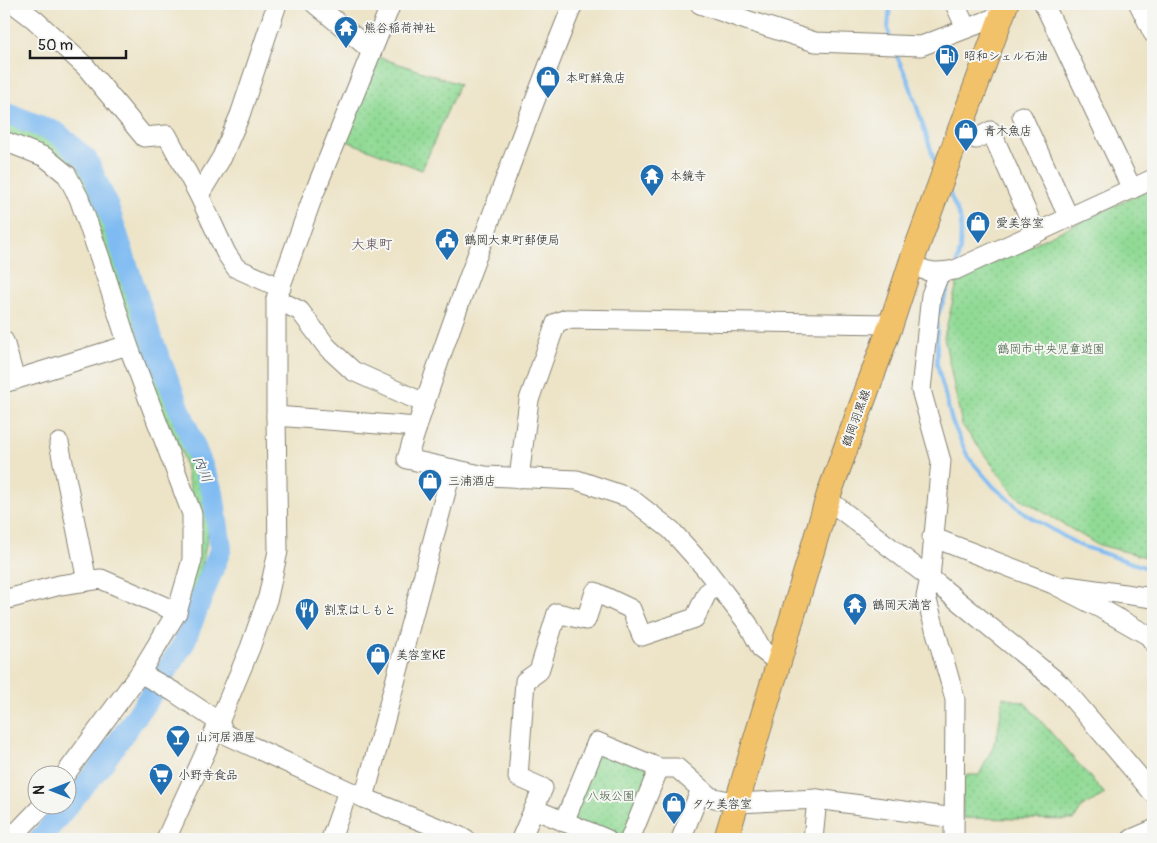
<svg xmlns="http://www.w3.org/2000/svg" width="1157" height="843" font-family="Pangolin,'Klee One',sans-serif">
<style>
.grass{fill:url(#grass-dots);stroke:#567b58}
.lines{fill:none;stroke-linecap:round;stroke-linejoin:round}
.stream{stroke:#7fbbf2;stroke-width:4}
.river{stroke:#7fbbf2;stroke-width:22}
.minor-casing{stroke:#848072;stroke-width:21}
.major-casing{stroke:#848072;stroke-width:26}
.minor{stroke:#fff;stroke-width:19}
.major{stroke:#f2c26a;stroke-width:24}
.labels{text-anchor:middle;stroke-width:4;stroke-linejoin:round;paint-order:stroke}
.poi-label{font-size:12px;fill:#1c1c1c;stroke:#f6f6f2;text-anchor:start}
.park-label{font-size:12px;fill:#455e46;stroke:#f6f6f2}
.street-label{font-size:12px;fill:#1c1c1c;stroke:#f6f6f2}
.neighbourhood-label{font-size:14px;fill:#5d4c57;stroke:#f6f6f2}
.water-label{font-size:14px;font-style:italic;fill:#3f5467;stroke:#f6f6f2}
</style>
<defs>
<pattern id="grass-dots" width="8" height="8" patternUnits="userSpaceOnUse" patternTransform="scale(1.25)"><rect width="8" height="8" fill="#91da95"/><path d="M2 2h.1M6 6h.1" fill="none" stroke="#7cba80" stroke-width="1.8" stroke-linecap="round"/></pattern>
</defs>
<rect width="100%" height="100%" fill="#f6f6f2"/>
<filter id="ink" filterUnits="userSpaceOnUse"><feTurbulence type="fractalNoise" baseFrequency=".02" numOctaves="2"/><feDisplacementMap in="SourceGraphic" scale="10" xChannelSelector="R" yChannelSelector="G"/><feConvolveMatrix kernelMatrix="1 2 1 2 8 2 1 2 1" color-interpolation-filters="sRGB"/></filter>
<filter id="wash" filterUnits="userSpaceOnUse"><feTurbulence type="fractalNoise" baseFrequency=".0096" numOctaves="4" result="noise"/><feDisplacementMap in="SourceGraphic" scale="20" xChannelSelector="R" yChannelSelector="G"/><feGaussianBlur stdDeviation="1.12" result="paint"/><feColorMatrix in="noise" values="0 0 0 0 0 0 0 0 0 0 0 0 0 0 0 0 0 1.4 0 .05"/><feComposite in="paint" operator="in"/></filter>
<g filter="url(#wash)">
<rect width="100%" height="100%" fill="#ede4c8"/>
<!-- grass -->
<g class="grass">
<polygon points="375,56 459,84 422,170 344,140"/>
<polygon points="4,121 47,138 65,153 84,175 99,200 138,327 199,472 211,516 202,567 191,602 152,670 186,598 196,514 182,453 152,390 84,185 58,158 4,136"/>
<polygon points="1153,188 1153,559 1096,544 1015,495 962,425 944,337 958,279"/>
<polygon points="1003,697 1025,703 1105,794 1082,807 1074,820 963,818 962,775 979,775 992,749 998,732"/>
<polygon points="599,747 654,771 626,839 614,839 569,821"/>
</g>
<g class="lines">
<!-- stream -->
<g class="stream">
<polyline points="890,4 888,29 890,38"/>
<polyline points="894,50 908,80 937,168"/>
<polyline points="948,189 961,221 960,251 957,262"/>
<polyline points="953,276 937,318 937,364 952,421 968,457 994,487 1027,515 1079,545 1153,570"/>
</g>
<!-- river -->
<polyline class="river" points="4,112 57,133 87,160 107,204 149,332 213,493 221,548 184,643 144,705 103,763 40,839"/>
</g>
</g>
<g filter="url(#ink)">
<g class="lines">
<defs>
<g id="minor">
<polyline points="14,4 35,20 86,67 144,137 167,135 199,195 226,253 236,268 281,288"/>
<polyline points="315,4 372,51"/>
<path d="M573 4C543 78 515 152 488 226 459 303 431 380 407 459L485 476 577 480 630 498 671 530 705 568 748 624 762 650 778 662"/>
<polyline points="700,4 749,21 815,42 921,46 1002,15"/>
<polyline points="955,4 966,28"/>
<polyline points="1044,4 1132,189"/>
<polyline points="1139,4 1153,33"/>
<polyline points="1022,116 1069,218"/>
<polyline points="960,129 976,139 991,131 1036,233"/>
<polyline points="4,141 45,157 67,175 79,198 100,258 128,345 192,514 192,560 177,612 140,673 64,776"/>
<polyline points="199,195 222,157 240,115 277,4"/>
<path d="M911 263C927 274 937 273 955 270L1153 179"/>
<polyline points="940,272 931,295 921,390 941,461 930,578 926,597 955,699 954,839"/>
<polyline points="276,299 300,311 327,347 353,371 424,403"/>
<polyline points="4,341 15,380"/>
<polyline points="4,383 128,345"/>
<polyline points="276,416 417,427"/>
<polyline points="59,443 87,581"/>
<polyline points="519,478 529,400 556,323 566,319 891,324"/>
<polyline points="827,499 930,578 1061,685 1153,793"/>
<polyline points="932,537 1053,584 1100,608 1149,636 1153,642"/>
<polyline points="1067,586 1153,598"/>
<polyline points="4,600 60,585 101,579 177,612"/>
<polyline points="140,673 174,692 219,722 225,734 364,798 466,839"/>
<polyline points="364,798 452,469"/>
<polyline points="534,809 606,839"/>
<polyline points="564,822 597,742 659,768 677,768 710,797 738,803 817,799 954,818"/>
<polyline points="5,839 19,830 42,806"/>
<polyline points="166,839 219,722 250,648 268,597 278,551 276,416 276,299 313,196 391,4"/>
<polyline points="331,839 348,791"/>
<polyline points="521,839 543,788 518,777 525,681 539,671 557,613 586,620 595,592 631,609 642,636 695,618 707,593 718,585"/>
<polyline points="630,839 659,768"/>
<polyline points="681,839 701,789"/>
<polyline points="813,839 817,799"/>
<polyline points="1132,839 1153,830"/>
</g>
<polyline id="major" points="726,839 829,494 891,324 911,263 1006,4"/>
</defs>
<!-- minor casing -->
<use href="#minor" class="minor-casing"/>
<!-- major casing -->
<use href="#major" class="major-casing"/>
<!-- minor -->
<use href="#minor" class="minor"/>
<!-- major -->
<use href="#major" class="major"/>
</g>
</g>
<!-- icons -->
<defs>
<symbol id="temple-pin" viewBox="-11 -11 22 30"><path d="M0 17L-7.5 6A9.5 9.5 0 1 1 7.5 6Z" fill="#1f6fb2" stroke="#f6f6f2"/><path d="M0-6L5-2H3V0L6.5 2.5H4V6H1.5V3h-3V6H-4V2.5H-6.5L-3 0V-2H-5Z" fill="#fff"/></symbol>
<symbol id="fuel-pin" viewBox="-11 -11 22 30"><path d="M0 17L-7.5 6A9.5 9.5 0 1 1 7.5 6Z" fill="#1f6fb2" stroke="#f6f6f2"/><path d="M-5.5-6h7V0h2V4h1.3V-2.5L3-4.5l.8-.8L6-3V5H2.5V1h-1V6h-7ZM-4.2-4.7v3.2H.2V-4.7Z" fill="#fff"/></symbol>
<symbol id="shop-pin" viewBox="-11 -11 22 30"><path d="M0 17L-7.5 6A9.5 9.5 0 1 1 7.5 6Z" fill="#1f6fb2" stroke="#f6f6f2"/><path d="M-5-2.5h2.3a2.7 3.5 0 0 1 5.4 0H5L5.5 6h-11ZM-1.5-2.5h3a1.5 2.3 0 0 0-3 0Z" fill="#fff"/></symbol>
<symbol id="civic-pin" viewBox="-11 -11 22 30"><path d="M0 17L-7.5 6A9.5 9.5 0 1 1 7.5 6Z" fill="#1f6fb2" stroke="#f6f6f2"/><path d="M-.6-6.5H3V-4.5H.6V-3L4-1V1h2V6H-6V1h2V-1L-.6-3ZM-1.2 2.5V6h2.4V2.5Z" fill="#fff"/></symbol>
<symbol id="restaurant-pin" viewBox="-11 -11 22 30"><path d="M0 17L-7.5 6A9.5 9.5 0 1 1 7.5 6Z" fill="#1f6fb2" stroke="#f6f6f2"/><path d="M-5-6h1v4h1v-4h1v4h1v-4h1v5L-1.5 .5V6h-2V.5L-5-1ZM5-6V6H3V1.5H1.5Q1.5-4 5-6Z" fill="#fff"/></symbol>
<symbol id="bar-pin" viewBox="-11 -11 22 30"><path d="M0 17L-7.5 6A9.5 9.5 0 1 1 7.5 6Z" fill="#1f6fb2" stroke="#f6f6f2"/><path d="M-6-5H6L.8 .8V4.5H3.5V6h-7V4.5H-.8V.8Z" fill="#fff"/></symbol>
<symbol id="supermarket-pin" viewBox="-11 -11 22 30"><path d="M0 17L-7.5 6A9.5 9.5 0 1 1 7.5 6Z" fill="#1f6fb2" stroke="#f6f6f2"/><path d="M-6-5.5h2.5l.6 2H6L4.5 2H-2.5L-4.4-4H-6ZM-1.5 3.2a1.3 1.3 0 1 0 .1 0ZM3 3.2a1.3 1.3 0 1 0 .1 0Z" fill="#fff"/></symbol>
</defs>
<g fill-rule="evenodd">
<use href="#temple-pin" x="332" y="14" width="28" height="38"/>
<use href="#fuel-pin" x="933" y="42" width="28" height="38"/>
<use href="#shop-pin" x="534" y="64" width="28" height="38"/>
<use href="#shop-pin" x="952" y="117" width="28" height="38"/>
<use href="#temple-pin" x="638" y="162" width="28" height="38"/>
<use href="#shop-pin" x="964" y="209" width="28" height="38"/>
<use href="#civic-pin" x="433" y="226" width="28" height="38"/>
<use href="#shop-pin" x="416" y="467" width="28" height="38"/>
<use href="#temple-pin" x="841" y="591" width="28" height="38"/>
<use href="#restaurant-pin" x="293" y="596" width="28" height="38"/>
<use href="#shop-pin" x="364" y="641" width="28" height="38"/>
<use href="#bar-pin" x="164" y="723" width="28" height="38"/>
<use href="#supermarket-pin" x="147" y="761" width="28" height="38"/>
<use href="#shop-pin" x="660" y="790" width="28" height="38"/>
</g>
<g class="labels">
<!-- poi labels -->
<g class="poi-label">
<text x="364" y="32">熊谷稲荷神社</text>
<text x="964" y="60">昭和シェル石油</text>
<text x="566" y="82">本町鮮魚店</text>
<text x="984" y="135">青木魚店</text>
<text x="670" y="180">本鏡寺</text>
<text x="996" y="227">愛美容室</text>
<text x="464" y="244">鶴岡大東町郵便局</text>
<text x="448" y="485">三浦酒店</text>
<text x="872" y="609">鶴岡天満宮</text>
<text x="324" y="614">割烹はしもと</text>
<text x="396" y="659">美容室KE</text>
<text x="196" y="741">山河居酒屋</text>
<text x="178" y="779">小野寺食品</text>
<text x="692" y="808">タケ美容室</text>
</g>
<!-- park labels -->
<g class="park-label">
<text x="1051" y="353">鶴岡市中央児童遊園</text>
<text x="611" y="800">八坂公園</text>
</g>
<!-- street labels -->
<g class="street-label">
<text transform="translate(856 418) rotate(-70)" y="4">鶴岡羽黒線</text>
</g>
<!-- neighbourhood labels -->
<g class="neighbourhood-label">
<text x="372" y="249">大東町</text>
</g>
<!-- water labels -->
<g class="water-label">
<text transform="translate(203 469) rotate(68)" y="5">内川</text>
</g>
</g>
<!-- margin -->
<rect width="1157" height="843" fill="none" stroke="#f6f6f2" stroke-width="20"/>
<!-- north arrow -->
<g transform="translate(52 790) rotate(270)"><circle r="24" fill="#f6f6f2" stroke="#9f9f9c"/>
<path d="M0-4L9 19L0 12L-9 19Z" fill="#1f6fb2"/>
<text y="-8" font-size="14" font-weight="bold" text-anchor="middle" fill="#1c1c1c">N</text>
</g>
<!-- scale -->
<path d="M30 50v8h96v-8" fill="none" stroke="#1c1c1c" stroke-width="2.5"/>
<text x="38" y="50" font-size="15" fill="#1c1c1c" stroke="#f6f6f2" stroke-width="4" paint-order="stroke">50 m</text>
</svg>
